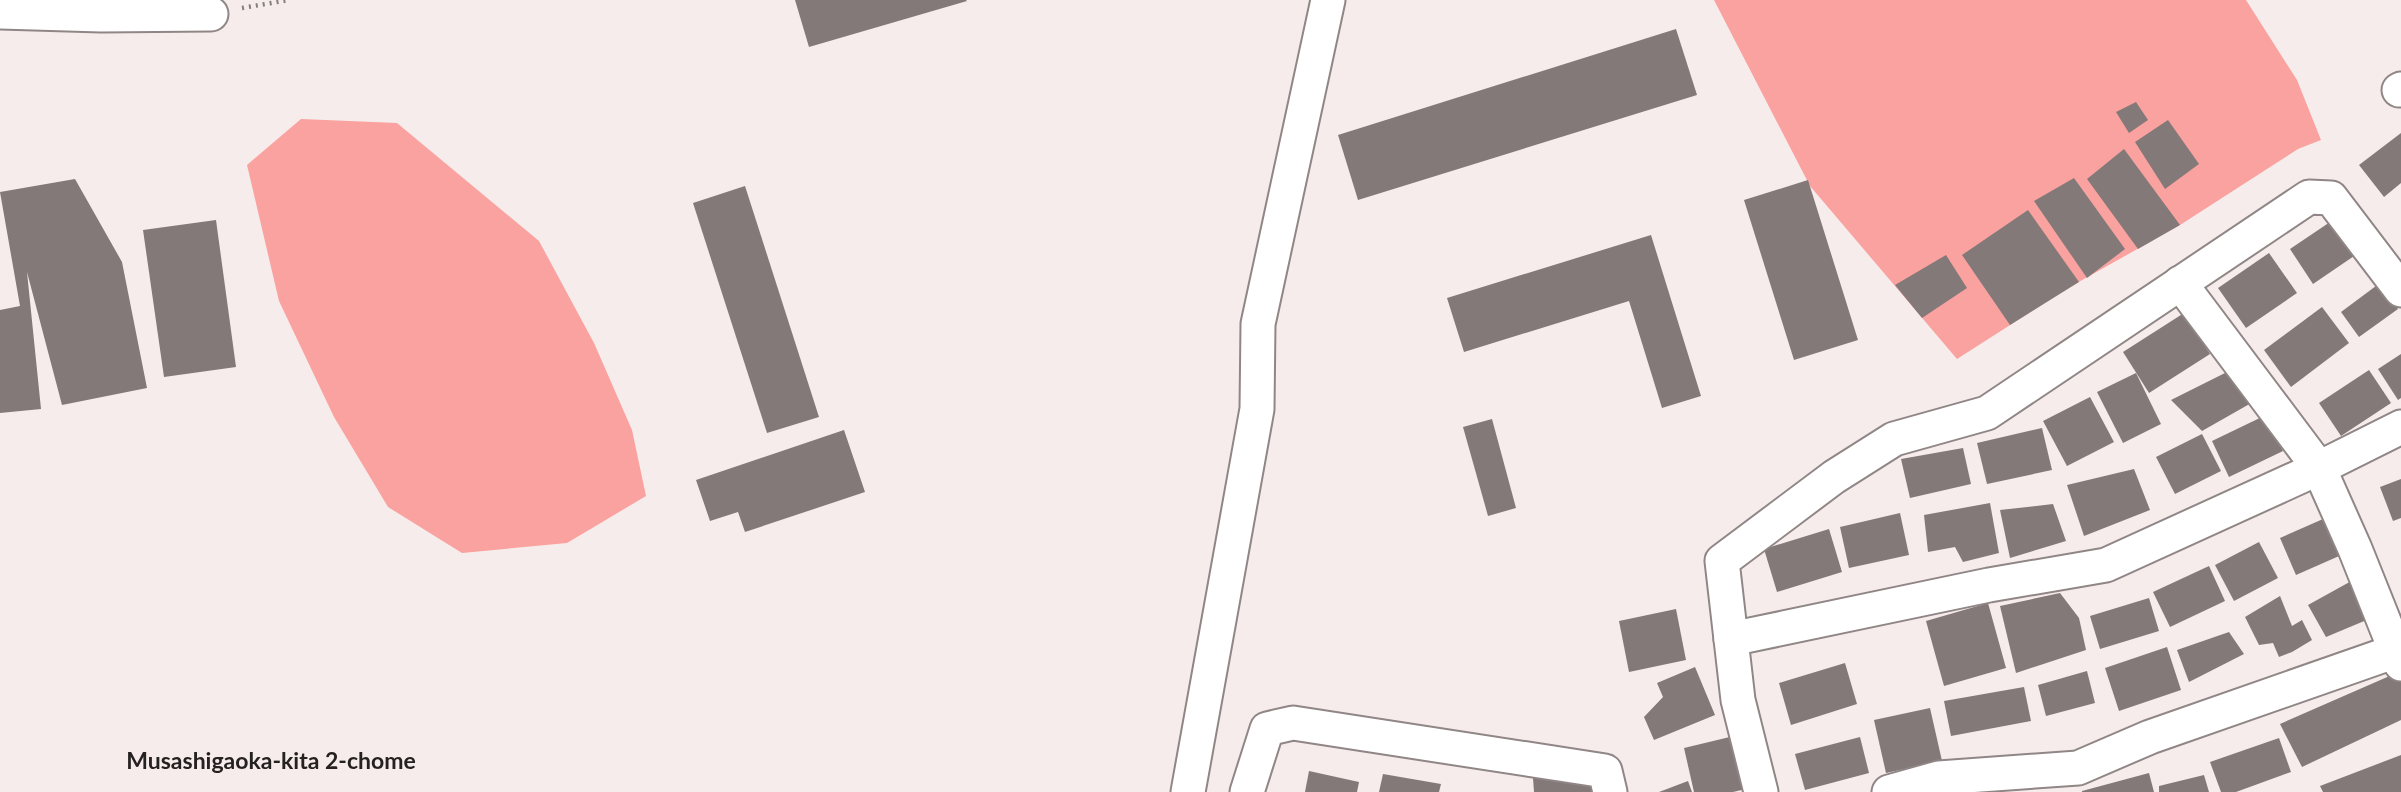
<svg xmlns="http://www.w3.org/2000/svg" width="2401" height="792" font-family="Lato,sans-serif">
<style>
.green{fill:#f9a29f}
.building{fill:#827978}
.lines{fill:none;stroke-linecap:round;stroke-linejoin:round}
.minor-casing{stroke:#908686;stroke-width:37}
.path{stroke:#857e7e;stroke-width:4.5;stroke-dasharray:2 5;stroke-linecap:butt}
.minor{stroke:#fff;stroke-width:33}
.labels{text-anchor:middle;stroke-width:5;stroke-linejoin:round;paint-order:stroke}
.neighbourhood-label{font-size:23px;font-weight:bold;fill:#252121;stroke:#f7ecec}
</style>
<rect width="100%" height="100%" fill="#f7ecec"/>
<!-- green -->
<g class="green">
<polygon points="1714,0 2246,0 2297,80 2321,140 2298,149 2180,225 2068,288 1957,359 1810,186"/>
<polygon points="301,119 397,123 539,241 594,343 632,430 646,496 567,543 462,553 388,507 334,417 279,301 247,165"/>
</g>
<!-- building -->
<g class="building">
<polygon points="795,0 966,0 967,1 809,47"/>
<polygon points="1676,29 1697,95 1358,200 1338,135"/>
<polygon points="2136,102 2148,120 2129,133 2116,112"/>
<polygon points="2168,120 2199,164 2165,189 2135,142"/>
<polygon points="2401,133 2401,183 2384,197 2359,165"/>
<polygon points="2124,149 2180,225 2138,249 2087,179"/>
<polygon points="2074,178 2125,249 2087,278 2034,201"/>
<polygon points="75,179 122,262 147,388 62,405 27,272 41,409 0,413 0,310 20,306 0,192"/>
<polygon points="1808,180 1858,340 1794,360 1744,200"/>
<polygon points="745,186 819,417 767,433 693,203"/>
<polygon points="2028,210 2079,282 2010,325 1962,255"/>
<polygon points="216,220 236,367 164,377 143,230"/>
<polygon points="2333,220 2357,254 2313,284 2290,249"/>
<polygon points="1651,235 1701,396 1662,408 1629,301 1464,352 1447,298"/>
<polygon points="2269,253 2297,293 2246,328 2218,288"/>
<polygon points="1946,255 1967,288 1922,318 1895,285"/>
<polygon points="2380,283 2398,309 2359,337 2341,312"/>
<polygon points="2322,307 2349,343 2291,387 2264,350"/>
<polygon points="2184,313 2210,354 2149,393 2123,352"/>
<polygon points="2401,354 2401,398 2398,400 2378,369"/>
<polygon points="2369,370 2391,403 2341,436 2319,403"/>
<polygon points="2136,373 2161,424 2123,443 2097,392"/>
<polygon points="2225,373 2253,402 2202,431 2171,400"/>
<polygon points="2090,397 2114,442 2067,466 2043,421"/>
<polygon points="2266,415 2283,451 2229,477 2212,441"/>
<polygon points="1492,419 1516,508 1488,516 1463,427"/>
<polygon points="2042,428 2052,470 1987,484 1977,443"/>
<polygon points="844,430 865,492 745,532 738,512 710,521 696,480"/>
<polygon points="2202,434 2221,471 2175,494 2156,457"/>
<polygon points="1963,448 1971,484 1910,498 1901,459"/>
<polygon points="2134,469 2150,510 2084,536 2067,485"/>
<polygon points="2401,479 2401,518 2393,521 2380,487"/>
<polygon points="1990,503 1999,553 1963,562 1955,547 1928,552 1924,515"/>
<polygon points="2053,504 2066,541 2010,558 2000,510"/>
<polygon points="2339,512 2355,549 2296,575 2280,538"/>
<polygon points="1900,513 1909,555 1849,568 1840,527"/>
<polygon points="1829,529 1842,572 1777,592 1764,549"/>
<polygon points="2259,542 2278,578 2234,601 2215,565"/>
<polygon points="2209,566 2225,601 2170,627 2153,592"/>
<polygon points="2364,574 2381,614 2326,637 2308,605"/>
<polygon points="2060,593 2079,618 2086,650 2016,673 2000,606"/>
<polygon points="2280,596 2292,626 2302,620 2312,640 2292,652 2279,657 2273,643 2259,645 2245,617"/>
<polygon points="2149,598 2159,631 2100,649 2090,616"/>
<polygon points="1988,603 2006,668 1944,686 1926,621"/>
<polygon points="1676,609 1686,660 1629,672 1619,621"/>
<polygon points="2229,632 2244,654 2189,682 2177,650"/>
<polygon points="2167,647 2181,690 2119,711 2105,668"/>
<polygon points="1845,663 1857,704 1791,725 1779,683"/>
<polygon points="1695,667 1715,715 1654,740 1644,717 1663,697 1657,683"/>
<polygon points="2087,671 2095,703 2046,716 2038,685"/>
<polygon points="2401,671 2401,720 2302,767 2280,724"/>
<polygon points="2024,687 2031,721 1951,736 1944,701"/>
<polygon points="1930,708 1942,761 1886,773 1874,720"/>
<polygon points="1734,736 1746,789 1733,792 1694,792 1684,748"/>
<polygon points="1860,737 1869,773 1805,790 1795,754"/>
<polygon points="2279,738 2291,772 2236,792 2221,792 2210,762"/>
<polygon points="2401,755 2401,792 2323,792 2320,786"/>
<polygon points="1309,771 1359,782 1357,792 1305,792"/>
<polygon points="1600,772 1602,792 1534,792 1533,778"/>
<polygon points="2149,773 2154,792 2082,792 2082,791"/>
<polygon points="1383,774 1441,784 1439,792 1379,792"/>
<polygon points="2204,775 2209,792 2159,792 2159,786"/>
<polygon points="1688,781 1692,792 1659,792"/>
</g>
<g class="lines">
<defs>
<g id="minor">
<polyline points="0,12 101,15 211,14"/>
<polyline points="2399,90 2401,89"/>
<polyline points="2180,283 2319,468 2355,549 2401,664"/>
<polyline points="1731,639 1989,585 2106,565 2319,468 2401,427"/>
<polyline points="1188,792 1257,409 1258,324 1328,0"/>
<polyline points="1247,792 1267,729 1293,723 1605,771 1610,792"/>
<polyline points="1761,792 1738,700 1722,561 1834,477 1894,439 1987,413 2309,197 2331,198 2401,290"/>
<polyline points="1889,792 1939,778 2078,768 2150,737 2396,651"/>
</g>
</defs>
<!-- minor casing -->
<use href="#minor" class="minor-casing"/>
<!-- path -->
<polyline class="path" points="242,8 289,0"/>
<!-- minor -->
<use href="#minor" class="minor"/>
</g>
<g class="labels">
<!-- neighbourhood labels -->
<g class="neighbourhood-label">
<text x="271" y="769">Musashigaoka-kita 2-chome</text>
</g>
</g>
</svg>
